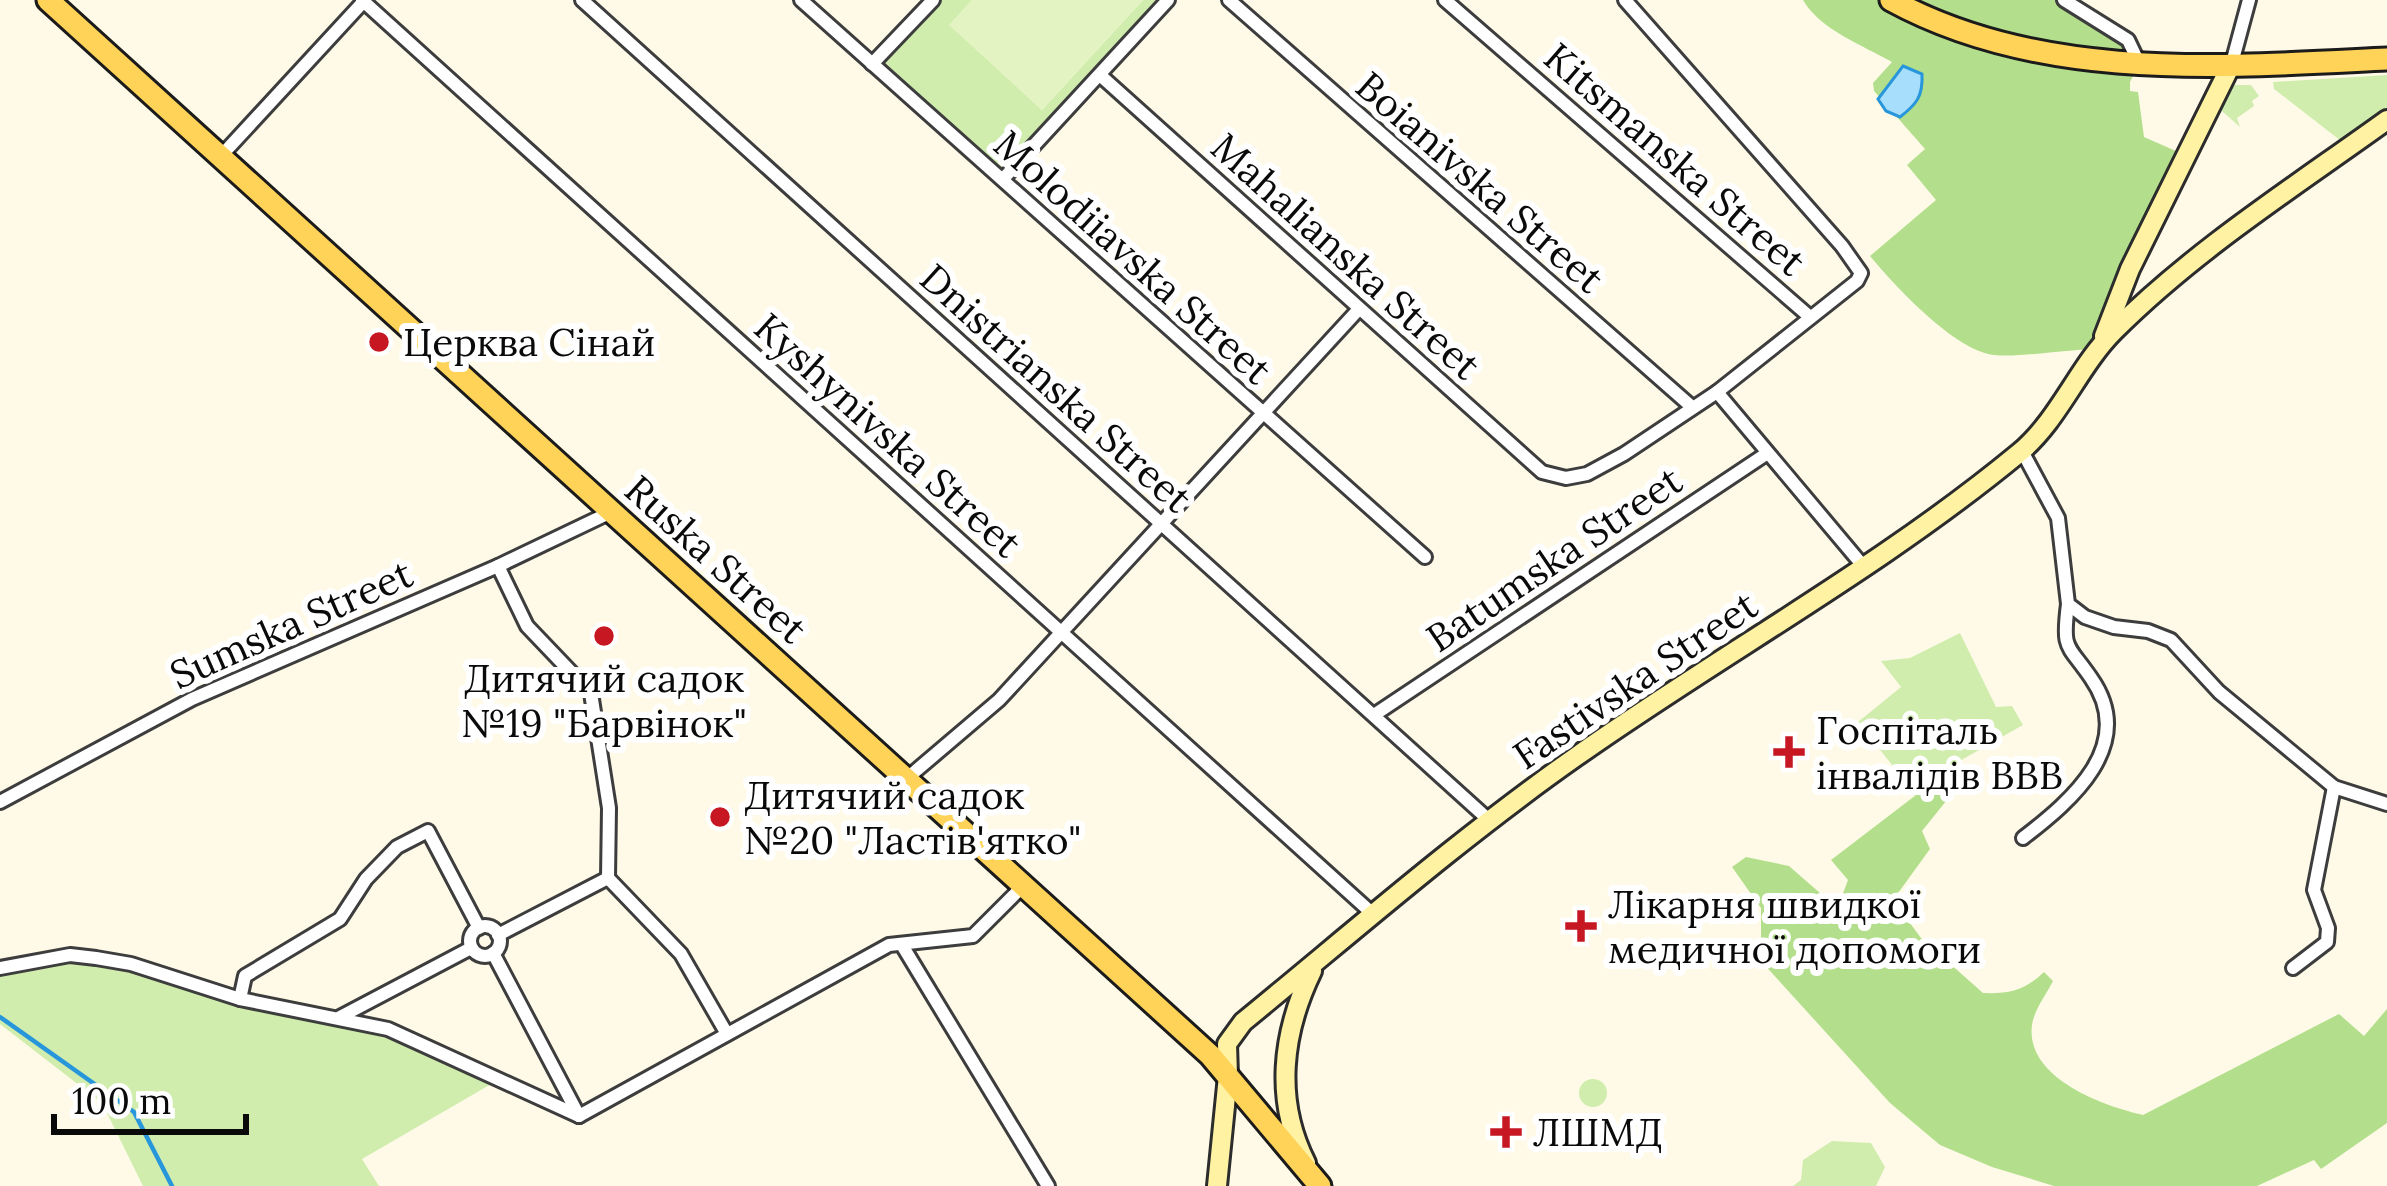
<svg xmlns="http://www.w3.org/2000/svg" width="2387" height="1186" font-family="Lora,serif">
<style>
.green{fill:#d0edae}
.forest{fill:#b3df8c}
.pitch{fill:#e3f3c1}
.water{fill:#a7defc;stroke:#2796da;stroke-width:3}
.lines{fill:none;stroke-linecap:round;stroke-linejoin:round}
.stream{stroke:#2796da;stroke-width:4.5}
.street-casing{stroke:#3d3d3d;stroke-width:18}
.secondary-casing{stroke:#2c2c2c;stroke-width:24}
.primary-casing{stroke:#1b1b1b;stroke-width:27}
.street{stroke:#fff;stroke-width:12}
.secondary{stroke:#fff3a3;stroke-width:18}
.primary{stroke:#ffd358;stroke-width:21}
.poi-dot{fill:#c61723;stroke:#fff;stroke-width:4.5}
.labels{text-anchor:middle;stroke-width:12;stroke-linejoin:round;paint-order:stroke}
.street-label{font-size:39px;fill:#0a0a0a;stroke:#fff}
.poi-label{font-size:39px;fill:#0a0a0a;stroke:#fff;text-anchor:start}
</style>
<rect width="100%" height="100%" fill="#fffae8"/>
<!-- green -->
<g class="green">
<polygon points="932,0 972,0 950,25 1042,110 1143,0 1169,0 1003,180 872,64"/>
<polygon points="2387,75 2387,113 2341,141 2274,89 2273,82"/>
<polygon points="2225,85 2251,85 2259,96 2252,101 2254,106 2237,118 2240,127 2215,105"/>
<polygon points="1960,633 1996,707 2012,706 2023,725 1951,766 1915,794 1858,722 1901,687 1881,661 1910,658"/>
<polygon points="70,954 387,1034 493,1083 362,1159 379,1186 143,1186 102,1103 0,1024 0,968"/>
<circle cx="1593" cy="1093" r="14"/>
<polygon points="1832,1141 1871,1143 1885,1167 1876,1186 1793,1186 1801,1180 1803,1160"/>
</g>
<!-- forest -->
<g class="forest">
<path d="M1803 0H2062L2115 31 2139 64 2130 82V91L2138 92 2144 137 2185 155 2098 349C2068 349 2019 358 1994 355 1955 351 1895 286 1870 256L1936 200 1907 165 1925 149 1874 91 1873 83 1892 62C1864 46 1819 29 1803 0Z"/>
<path d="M1950 769 1957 779 1955 790 1922 831 1930 849 1893 900 1921 938 1983 993C2010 994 2025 990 2044 972L2053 981C2046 995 2034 1010 2032 1025 2025 1078 2103 1106 2143 1115L2339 1014 2364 1036 2387 1009V1123L2321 1169 2314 1160 2257 1186H2054L1992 1167 1940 1145 1890 1103 1761 961V908L1732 867 1746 857 1789 866 1828 900 1842 896 1848 880 1831 860Z"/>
</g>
<!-- pitch -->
<polygon class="pitch" points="972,0 1143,0 1042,110 949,25"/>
<!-- water -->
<path class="water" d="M1903 66 1922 74C1923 96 1917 104 1900 117L1886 111 1878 99Z"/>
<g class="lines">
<!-- stream -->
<polyline class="stream" points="0,1017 134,1112 172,1186"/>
<defs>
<g id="street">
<polyline points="362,0 1374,915"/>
<polyline points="582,0 1490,821"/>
<polyline points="801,0 1425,557"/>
<polyline points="1229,0 1692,407"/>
<polyline points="1445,0 1810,317"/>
<polyline points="2064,0 2128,40 2139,63"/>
<polyline points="2232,63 2249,0"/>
<polyline points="872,64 933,0"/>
<polyline points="1101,76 1542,472 1566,478 1587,474 1624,454 1717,392 1857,281 1861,273 1842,246 1625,0"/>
<polyline points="221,156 365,0"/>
<polyline points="1003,179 1168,0"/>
<polyline points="1717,392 1864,567"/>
<polyline points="2022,451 2058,518 2068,604 2085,617 2114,627 2148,631 2171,640 2219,692 2334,787 2387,804"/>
<polyline points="498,566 527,626 591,693 609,808 608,878 498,935"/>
<polyline points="1374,715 1766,454"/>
<polyline points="905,780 999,700 1359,309"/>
<polyline points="0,802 192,699 498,566 611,512"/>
<path d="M2023 838C2071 801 2138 745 2091 678 2067 643 2062 651 2068 604"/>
<polyline points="608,878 681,954 727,1034"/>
<circle cx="485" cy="941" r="15"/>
<polyline points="902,945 1048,1186"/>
<polyline points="493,953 579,1116"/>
<polyline points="0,968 70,955 96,958 131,964 240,999 388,1029 579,1116"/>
<polyline points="2293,968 2327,942 2328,928 2314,890 2334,787"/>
<polyline points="240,999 245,976 340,919 366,879 397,847 428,831 479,928"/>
<polyline points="340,1017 471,948"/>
<polyline points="579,1116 889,945 973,936 1022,887"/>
</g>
<g id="secondary">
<polyline points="2104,336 2130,269 2232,63"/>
<path d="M1306 1163C1274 1100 1282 1033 1312 971"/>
<path d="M1217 1186 1228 1076 1227 1044 1243 1022C1353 932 1460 838 1577 756 1723 653 1881 567 2019 453 2059 420 2078 367 2114 331 2195 250 2294 187 2387 120"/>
</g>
<g id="primary">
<polyline points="48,0 1210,1055 1320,1186"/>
<path d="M1891 0C2041 82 2222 67 2387 59"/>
</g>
</defs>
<!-- street casing -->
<use href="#street" class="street-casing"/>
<!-- secondary casing -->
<use href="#secondary" class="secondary-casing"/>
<!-- primary casing -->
<use href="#primary" class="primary-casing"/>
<!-- street -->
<use href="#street" class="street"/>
<!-- secondary -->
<use href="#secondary" class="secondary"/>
<!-- primary -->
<use href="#primary" class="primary"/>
</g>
<!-- markers -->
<g class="poi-dot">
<circle cx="379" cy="342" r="12"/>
<circle cx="604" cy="636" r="12"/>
<path d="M1783 734h12v12h12v12h-12v12h-12v-12h-12v-12h12z"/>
<circle cx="720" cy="817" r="12"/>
<path d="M1575 908h12v12h12v12h-12v12h-12v-12h-12v-12h12z"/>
<path d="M1500 1114h12v12h12v12h-12v12h-12v-12h-12v-12h12z"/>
</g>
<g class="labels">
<!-- street labels -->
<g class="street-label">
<text transform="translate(1675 159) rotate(41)" y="14">Kitsmanska Street</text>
<text transform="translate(1480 182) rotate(41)" y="14">Boianivska Street</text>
<text transform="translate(1346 256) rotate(42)" y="14">Mahalianska Street</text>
<text transform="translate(1133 257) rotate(42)" y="14">Molodiiavska Street</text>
<text transform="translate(1056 388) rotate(42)" y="14">Dnistrianska Street</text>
<text transform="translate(888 435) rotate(42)" y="14">Kyshynivska Street</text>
<text transform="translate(716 559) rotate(42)" y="14">Ruska Street</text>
<text transform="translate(1554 559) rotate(-34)" y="14">Batumska Street</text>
<text transform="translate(291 624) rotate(-24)" y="14">Sumska Street</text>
<text transform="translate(1635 680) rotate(-34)" y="14">Fastivska Street</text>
</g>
<!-- poi labels -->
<g class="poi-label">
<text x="403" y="356">Церква Сінай</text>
<text x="604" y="692" text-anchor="middle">Дитячий садок<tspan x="604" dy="45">№19 "Барвінок"</tspan></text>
<text x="1816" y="744">Госпіталь<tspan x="1816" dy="45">інвалідів ВВВ</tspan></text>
<text x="744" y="809">Дитячий садок<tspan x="744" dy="45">№20 "Ластів'ятко"</tspan></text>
<text x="1608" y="918">Лікарня швидкої<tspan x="1608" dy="45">медичної допомоги</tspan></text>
<text x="1533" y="1146">ЛШМД</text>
</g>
</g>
<!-- scale -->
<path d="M54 1114v18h192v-18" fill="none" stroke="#0a0a0a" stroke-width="6"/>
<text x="72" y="1114" font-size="36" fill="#0a0a0a" stroke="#ffffff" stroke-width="9" paint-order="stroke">100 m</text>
</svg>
